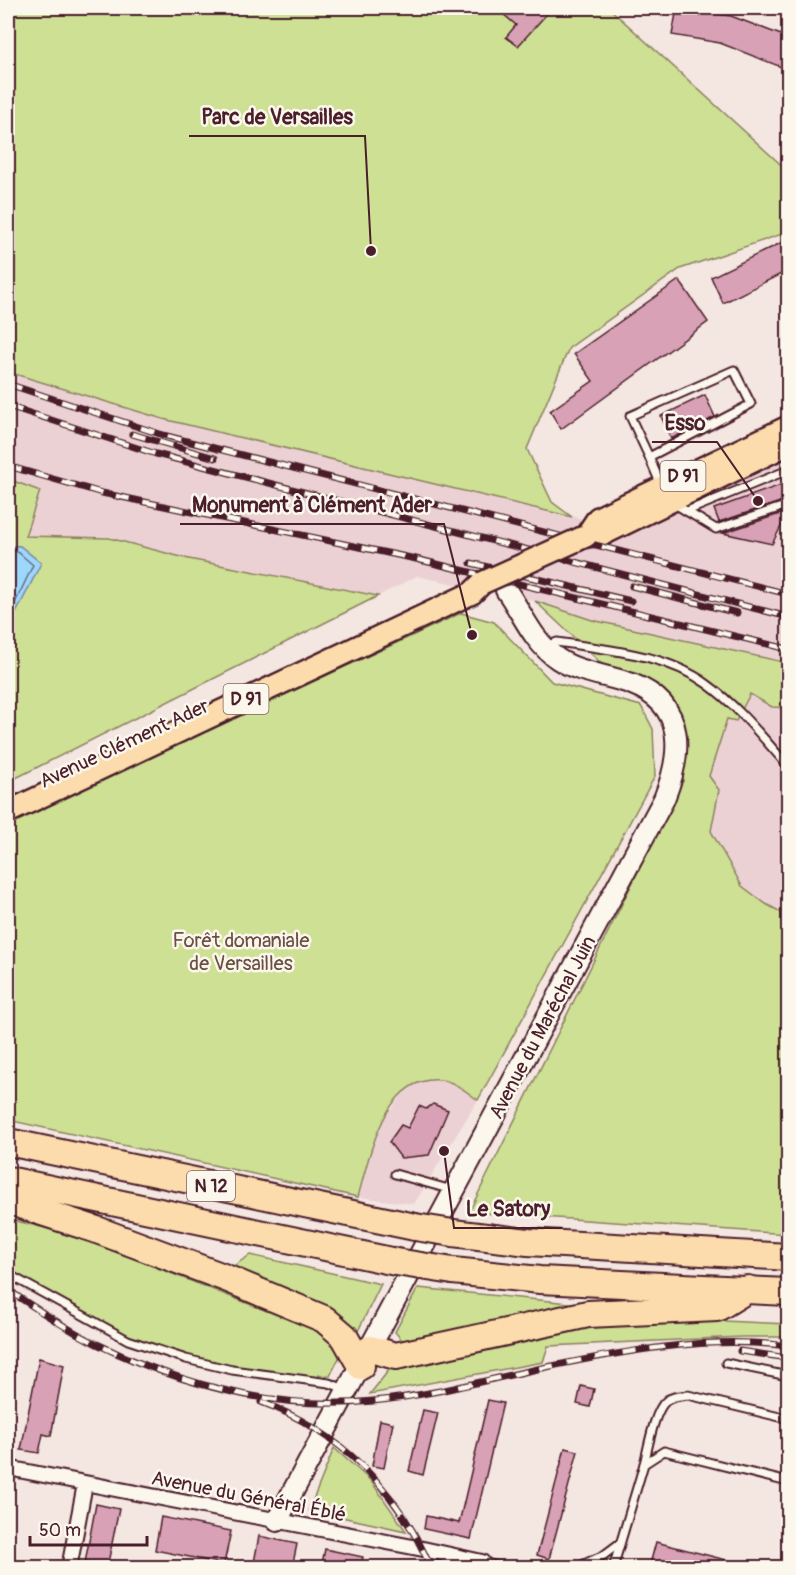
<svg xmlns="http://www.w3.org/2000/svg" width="796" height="1575" font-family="Pangolin,sans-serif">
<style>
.built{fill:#ecd1d4}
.green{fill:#cde094;stroke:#8c8060;stroke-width:1.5}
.water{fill:#9cd7fd;stroke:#7b8da9;stroke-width:1.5}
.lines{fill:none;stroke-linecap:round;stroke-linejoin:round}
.shore{stroke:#6b697f;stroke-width:1.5}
.building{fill:#d8a1b5;stroke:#4a1f2b;stroke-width:1.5}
.lane-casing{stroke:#4a1f2b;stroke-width:11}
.street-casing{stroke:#4a1f2b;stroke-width:18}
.secondary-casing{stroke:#4a1f2b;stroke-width:24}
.primary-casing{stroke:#4a1f2b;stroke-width:26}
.highway-casing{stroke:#4a1f2b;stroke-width:30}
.lane{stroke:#fbf7ec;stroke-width:7}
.street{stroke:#fbf7ec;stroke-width:14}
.secondary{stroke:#fbf7ec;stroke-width:20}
.primary{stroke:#fcdcac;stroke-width:21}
.highway{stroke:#fcdcac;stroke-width:26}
.rail-casing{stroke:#4a1f2b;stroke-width:7}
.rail{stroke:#fbf7ec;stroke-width:4.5;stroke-dasharray:14;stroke-linecap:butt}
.primary-bridge-casing{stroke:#4a1f2b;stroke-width:26;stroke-linecap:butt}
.highway-bridge-casing{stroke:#4a1f2b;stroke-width:30;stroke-linecap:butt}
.primary-bridge{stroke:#fcdcac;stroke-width:21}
.highway-bridge{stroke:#fcdcac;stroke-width:26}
.labels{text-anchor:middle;stroke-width:5;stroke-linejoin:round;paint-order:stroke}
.shield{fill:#fbf7ec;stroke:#7f6065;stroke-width:1.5}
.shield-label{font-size:18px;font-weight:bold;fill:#4a1f2b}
.street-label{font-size:20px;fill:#4a1f2b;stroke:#fbf7ec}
.park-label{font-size:20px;fill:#6b4f45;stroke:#fbf7ec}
.leader{fill:none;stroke:#4a1f2b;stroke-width:2}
.callout-dot{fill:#4a1f2b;stroke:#fbf7ec;stroke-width:2}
.callout-label{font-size:21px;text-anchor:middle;font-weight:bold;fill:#4a1f2b;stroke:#fbf7ec;stroke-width:5;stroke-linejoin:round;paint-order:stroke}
</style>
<rect width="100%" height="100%" fill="#f4e6e1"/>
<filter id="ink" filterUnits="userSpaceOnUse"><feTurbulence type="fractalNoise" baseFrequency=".0167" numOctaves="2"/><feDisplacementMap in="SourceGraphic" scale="12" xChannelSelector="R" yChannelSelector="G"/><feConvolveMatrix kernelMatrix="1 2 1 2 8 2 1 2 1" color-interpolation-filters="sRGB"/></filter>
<g filter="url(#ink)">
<!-- built -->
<g class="built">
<polygon points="8,372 163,419 630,530 788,454 788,663 592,620 535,601 417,576 378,596 189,559 109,538 25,536 40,491 8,479"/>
<polygon points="750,694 772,707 788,708 788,916 766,904 742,886 711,831 719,790 709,777 727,719 741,713"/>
<polygon points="422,1080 448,1081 478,1100 414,1204 358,1197 378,1128 407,1087"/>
</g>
<!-- green -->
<g class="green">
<polygon points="8,8 609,8 788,171 788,232 680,269 569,348 527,449 552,502 572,517 163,419 8,372"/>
<polygon points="8,479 40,491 25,536 109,538 189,559 378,596 8,782 8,629 41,563 20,546 8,546"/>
<polygon points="535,601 592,620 788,663 788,708 772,707 750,694 736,721 727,719 709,776 719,790 711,831 742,886 766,904 788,916 788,1234 469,1212 683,781 682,735 665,696 603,665"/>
<path d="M461 613 494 622 552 682 641 706 653 729 655 776 478 1100C469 1094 457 1083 446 1081 386 1069 370 1154 358 1197L8 1120V823Z"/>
<polygon points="8,1219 74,1235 328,1335 341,1354 330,1376 319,1375 317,1380 189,1358 128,1336 8,1271"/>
<polygon points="250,1255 381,1284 356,1335 229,1269"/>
<polygon points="418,1288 580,1304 414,1346 402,1340 395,1332"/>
<polygon points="702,1320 788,1324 788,1337 742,1337 548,1346 543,1362 370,1394 389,1370 520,1337 616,1324"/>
<polygon points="334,1448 371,1481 406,1531 309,1510"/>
</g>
<!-- water -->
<polygon class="water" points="8,546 20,546 41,563 8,629"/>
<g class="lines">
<!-- shore -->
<polyline class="shore" points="8,551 18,552 33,565 8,618"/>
</g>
<!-- building -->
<g class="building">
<polygon points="496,8 552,8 518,46 506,37 516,25"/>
<polygon points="677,8 731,16 789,38 789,70 720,43 672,35"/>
<polygon points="789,239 789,270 723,303 711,277"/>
<polygon points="679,280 708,322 561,429 550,411 593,381 574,354"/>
<polygon points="705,395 715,417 671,439 661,416"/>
<polygon points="789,482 789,499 719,522 714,509"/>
<polygon points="789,511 772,544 723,533"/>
<polygon points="433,1104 448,1110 429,1155 401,1158 389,1142 401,1125 408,1128 419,1106 426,1109"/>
<polygon points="39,1358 64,1365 51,1436 43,1434 39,1453 21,1450"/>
<polygon points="581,1386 594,1389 590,1407 577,1404"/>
<polygon points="488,1400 503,1403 471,1539 424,1529 426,1516 459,1523"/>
<polygon points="423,1410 438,1413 423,1475 409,1471"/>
<polygon points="380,1420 393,1423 384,1468 372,1466"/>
<polygon points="565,1448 578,1451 549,1559 537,1555"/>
<polygon points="96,1504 119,1509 107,1568 84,1568"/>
<polygon points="161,1517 231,1531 224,1564 155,1550"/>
<polygon points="259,1536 297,1544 292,1568 253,1568"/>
<polygon points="656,1542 738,1563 737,1568 649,1568"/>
<polygon points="325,1549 363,1557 360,1568 321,1568"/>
</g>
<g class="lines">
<defs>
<g id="lane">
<polyline points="649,457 630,416 734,370 751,404 649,457 661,485"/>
<polyline points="673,503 716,529 788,505"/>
<polyline points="687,511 788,470"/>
<path d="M548 646 557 642C607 650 664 653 707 684 739 707 763 738 788 766"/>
<polyline points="395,1174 452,1190"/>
<polyline points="8,1274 128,1340 186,1359 232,1370 329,1383 345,1389"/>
<polyline points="726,1363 788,1376"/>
<path d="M644 1464C648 1449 654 1411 666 1401 672 1396 680 1396 688 1395L788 1419"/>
<polyline points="482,1562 507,1568"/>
<polyline points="575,1568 604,1555 620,1543"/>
<polyline points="613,1568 644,1464 664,1451 788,1482"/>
</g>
<g id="street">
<polyline points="8,1468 423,1549 482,1562 481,1568"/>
<polyline points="69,1568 85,1484"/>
</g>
<path id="secondary" d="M277 1521 664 799C682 754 687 705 632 684 608 675 579 673 558 659 533 642 523 614 506 590"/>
<g id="primary">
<polyline points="586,536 598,518 788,427"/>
<polyline points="586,536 603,534 788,444"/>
<polyline points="8,812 472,593 482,583"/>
</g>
<g id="highway">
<polyline points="8,1142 415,1227"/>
<polyline points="8,1180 396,1262"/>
<polyline points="8,1201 97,1230 226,1278 324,1319 344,1336 361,1366"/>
<polyline points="453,1233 528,1242 788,1257"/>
<polyline points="453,1271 540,1280 788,1292"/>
<polyline points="370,1349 396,1356 588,1314 717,1308 748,1289"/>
</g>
</defs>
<!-- lane casing -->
<use href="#lane" class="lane-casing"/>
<!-- street casing -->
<use href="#street" class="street-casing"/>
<!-- secondary casing -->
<use href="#secondary" class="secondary-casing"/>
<!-- primary casing -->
<use href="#primary" class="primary-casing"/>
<!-- highway casing -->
<use href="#highway" class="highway-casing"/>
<!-- lane -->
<use href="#lane" class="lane"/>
<!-- street -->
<use href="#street" class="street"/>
<!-- secondary -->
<use href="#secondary" class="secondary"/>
<!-- primary -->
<use href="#primary" class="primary"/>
<!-- highway -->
<use href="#highway" class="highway"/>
<defs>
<g id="rail">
<polyline points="8,384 163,435 788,594"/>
<polyline points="8,406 156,454 788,617"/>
<polyline points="132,434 215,458"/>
<polyline points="8,466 102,493 416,559 788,649"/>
<polyline points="471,563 631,601"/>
<polyline points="632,586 737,613"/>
<path d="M8 1290C37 1309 66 1329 97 1344 182 1385 278 1411 373 1401 429 1396 486 1380 542 1368 620 1352 708 1335 788 1346"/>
<polyline points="740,1351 788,1358"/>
<path d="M261 1402C340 1431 398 1491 431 1568"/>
</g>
</defs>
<!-- rail casing -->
<use href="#rail" class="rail-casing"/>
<!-- rail -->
<use href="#rail" class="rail"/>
<defs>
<polyline id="primary-bridge" points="482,583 586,536"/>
<g id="highway-bridge">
<polyline points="415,1227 453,1233"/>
<polyline points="396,1262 453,1271"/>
</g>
</defs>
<!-- primary-bridge casing -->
<use href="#primary-bridge" class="primary-bridge-casing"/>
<!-- highway-bridge casing -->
<use href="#highway-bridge" class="highway-bridge-casing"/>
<!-- primary-bridge -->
<use href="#primary-bridge" class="primary-bridge"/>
<!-- highway-bridge -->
<use href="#highway-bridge" class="highway-bridge"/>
</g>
</g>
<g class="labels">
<!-- shield labels -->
<g class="shield">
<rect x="660.5" y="461" width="45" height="30" rx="4.5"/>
<rect x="223.5" y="684" width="45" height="30" rx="4.5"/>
<rect x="187" y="1171" width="48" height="30" rx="4.5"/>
</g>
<g class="shield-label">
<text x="683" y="482">D 91</text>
<text x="246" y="705">D 91</text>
<text x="211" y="1192">N 12</text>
</g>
<!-- street labels -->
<g class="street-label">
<text transform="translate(124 743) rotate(-25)" y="7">Avenue Clément Ader</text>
<text transform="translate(542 1027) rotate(-62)" y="7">Avenue du Maréchal Juin</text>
<text transform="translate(249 1496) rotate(11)" y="7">Avenue du Général Éblé</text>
</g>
<!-- park labels -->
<g class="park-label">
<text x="241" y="947">Forêt domaniale<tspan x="241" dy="23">de Versailles</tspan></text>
</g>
</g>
<!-- callouts -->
<path class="leader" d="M371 251L365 136H189M758 501L717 442H652M472 635L444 524H180M444 1151L454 1228H562"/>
<g class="callout-dot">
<circle cx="371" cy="251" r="6"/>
<circle cx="758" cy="501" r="6"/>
<circle cx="472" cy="635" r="6"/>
<circle cx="444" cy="1151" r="6"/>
</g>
<g class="callout-label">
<text x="277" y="124">Parc de Versailles</text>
<text x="685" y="430">Esso</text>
<text x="312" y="512">Monument à Clément Ader</text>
<text x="508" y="1216">Le Satory</text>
</g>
<!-- margin -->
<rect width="796" height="1575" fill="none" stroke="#fbf7ec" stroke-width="30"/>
<rect x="15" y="15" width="766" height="1545" fill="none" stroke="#4a1f2b" stroke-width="2" filter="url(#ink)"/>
<!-- scale -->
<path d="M30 1536v9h117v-9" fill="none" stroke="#4a1f2b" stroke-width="3"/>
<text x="39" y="1536" font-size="18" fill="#4a1f2b" stroke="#fbf7ec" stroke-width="4.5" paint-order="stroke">50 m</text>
</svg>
